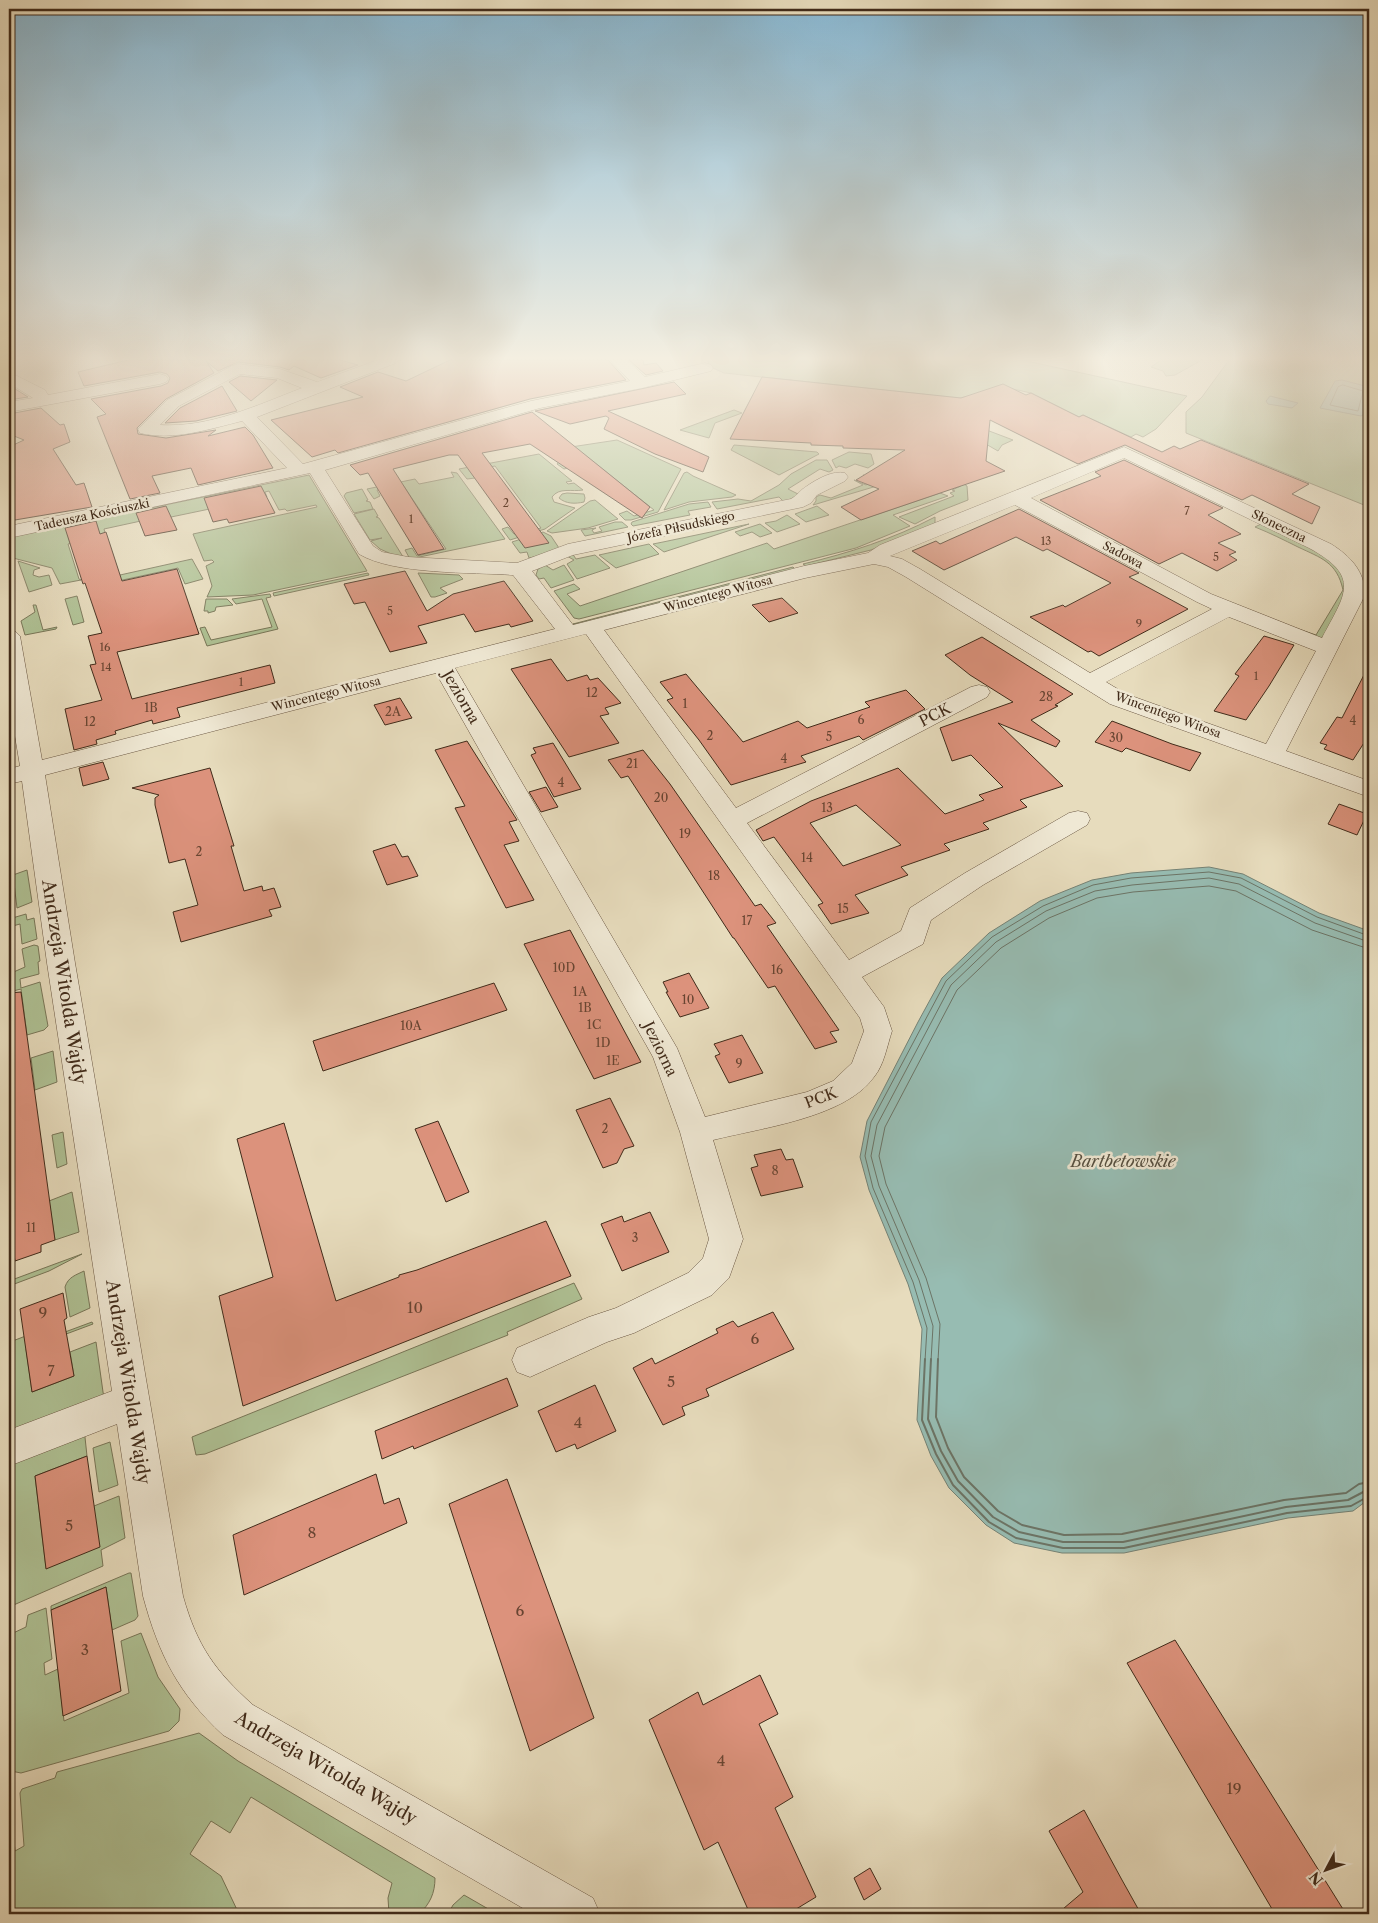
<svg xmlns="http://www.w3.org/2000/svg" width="1378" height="1923" font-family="'Libre Caslon Text',serif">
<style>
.green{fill:#afc295;stroke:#787658}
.water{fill:#97bcb2;stroke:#758275}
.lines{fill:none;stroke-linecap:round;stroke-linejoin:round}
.shore-far1{stroke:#6c7466;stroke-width:1}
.shore{stroke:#6c7466;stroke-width:2}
.building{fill:#dc927c;stroke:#412b1a;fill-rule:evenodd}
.minor-casing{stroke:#6a5743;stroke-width:1}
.minor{fill:#efe8d4;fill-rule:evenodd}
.labels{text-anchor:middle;stroke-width:5;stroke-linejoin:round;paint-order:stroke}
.far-number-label{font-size:11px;fill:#684532}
.far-street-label{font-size:12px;fill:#412b1a;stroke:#efe8d4}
.number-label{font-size:12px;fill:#684532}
.street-label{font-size:15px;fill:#412b1a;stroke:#efe8d4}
.near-number-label{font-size:15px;fill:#684532}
.water-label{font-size:16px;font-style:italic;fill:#564f40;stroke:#efe8d4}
.near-street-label{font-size:18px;fill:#412b1a;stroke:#efe8d4}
</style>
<rect width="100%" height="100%" fill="#e7dcbd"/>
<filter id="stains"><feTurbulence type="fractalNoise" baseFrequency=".004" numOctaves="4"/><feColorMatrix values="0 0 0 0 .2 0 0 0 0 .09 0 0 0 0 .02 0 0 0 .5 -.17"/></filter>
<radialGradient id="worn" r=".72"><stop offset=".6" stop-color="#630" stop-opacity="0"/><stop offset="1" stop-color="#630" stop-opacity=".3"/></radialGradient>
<!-- green -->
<g class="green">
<polygon points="708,360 1022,360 1187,396 1156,429 1143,437 1136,434 1131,437 1083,415 1079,417 1031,393 1013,389 959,398 724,373 709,366"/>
<polygon points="1161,360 1202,360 1175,375 1166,376 1163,371 1151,367"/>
<polygon points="1229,360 1369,360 1369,507 1186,433 1186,412 1202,397"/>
<polygon points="734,410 742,413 715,423 709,438 680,430"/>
<polygon points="976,426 1013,440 1002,445 998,451 965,432"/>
<polygon points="617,440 681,469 658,512 631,520 625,520 619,514 627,511 634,516 654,510 586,456 566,462 572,467 564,469 557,464 571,447"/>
<polygon points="734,445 817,452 819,454 779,475 731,450"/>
<polygon points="849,452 871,454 874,464 868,468 855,464 846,468 839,466 836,468 832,460"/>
<path d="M539 454 572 481 566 482 568 484 574 483 583 490C572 492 559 487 552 497L554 502 575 508 545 529 510 540 502 529 508 527 514 534 541 528 495 466 470 471 475 478 467 479 459 469Z"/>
<polygon points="816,460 827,460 833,470 829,472 820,469 788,489 800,495 784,502 779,497 717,509 712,502 738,499 751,501 779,485 791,474"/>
<polygon points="451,472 457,473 505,539 410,559 405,550 412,548 417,556 446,549 403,485 377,490 380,496 374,499 367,489 415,479 419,484 454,477"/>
<polygon points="687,472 693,476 736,495 732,497 689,502 664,510 684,473"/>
<polygon points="946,473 967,486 968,500 940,511 915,524 899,517 954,496 950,493 955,491 952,490 961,486"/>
<polygon points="309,475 367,571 253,595 207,597 212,586 206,566 214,562 212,560 204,561 193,534 317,507 316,505 287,511 285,509 279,510 269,491 265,492 267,497 152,521 150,519 104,529 105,533 94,535 95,538 68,544 79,579 81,580 60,584 52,568 9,557 9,537 11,537"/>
<polygon points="863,475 887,483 813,505 816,501 816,497 820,495 831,498 863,485 854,480 866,485 875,480"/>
<polygon points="362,489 368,500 366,501 370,502 373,509 354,513 344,496 346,493"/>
<path d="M567 493 584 494 585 498 584 502C575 504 566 504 559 498L562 494Z"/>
<polygon points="940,493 948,496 893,515 910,526 856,548 579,619 574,618 554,591 574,584 580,589 567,594 580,606 767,543 774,549"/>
<polygon points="595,500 618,519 588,528 552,533 547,531 590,501"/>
<polygon points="708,502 711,507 688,511 690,515 633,526 631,524 632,522 689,504"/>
<polygon points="817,506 829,515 806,522 795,514"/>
<polygon points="374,509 378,516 376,517 379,518 405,560 380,549 371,541 382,538 370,540 354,514"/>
<polygon points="787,515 800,524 777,532 765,523 776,521"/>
<path d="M935 517V525L871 550 806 566 803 564C849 553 893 539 935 517Z"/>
<polygon points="615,522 622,522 628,527 585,536 581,530 596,528 592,530 594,533 602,531 599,527"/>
<path d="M1263 523 1338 563 1349 590 1325 637 1321 639 1272 620 1316 635 1343 590C1337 562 1321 558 1298 547 1284 540 1270 533 1255 527Z"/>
<polygon points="749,524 664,552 653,544 663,542"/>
<polygon points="760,524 772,533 760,537 752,532 740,536 735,532"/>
<polygon points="543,532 551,536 559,548 548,554 529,558 527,552 520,553 512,542"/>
<polygon points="649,544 659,554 616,568 599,555"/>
<polygon points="572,553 576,559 595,555 610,568 577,579 567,564 574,560 565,555"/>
<polygon points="192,559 203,579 185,584 178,568 118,581 120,575"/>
<polygon points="18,561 40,568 34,570 33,575 39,577 49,575 52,585 29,592"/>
<polygon points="545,565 553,570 564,565 574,580 551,588 544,578 539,579 536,575 538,569"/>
<polygon points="793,567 795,569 579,624 573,624"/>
<polygon points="368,573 369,575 274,596 273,593"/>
<polygon points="418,573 459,575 463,579 440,588 447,593 435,597 431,597"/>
<polygon points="270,594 271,597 266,598 278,629 207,646 200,628 205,627 211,640 272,627 262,599 236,604 232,599"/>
<polygon points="77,596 84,622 73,625 65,599"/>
<polygon points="206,599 227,599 233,605 216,607 215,611 208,613 208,611 204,611"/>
<polygon points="33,605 36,605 43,630 57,627 56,629 25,635 21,621 35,612"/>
<polygon points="27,870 32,902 17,908 13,875"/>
<polygon points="26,914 27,920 34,918 37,939 22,944 20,924 9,927 9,919"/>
<polygon points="34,945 38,946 40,961 38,962 39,974 20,979 21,988 40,982 48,1026 44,1030 27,1035 21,989 9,992 9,974 25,967 22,949"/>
<polygon points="53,1051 57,1082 35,1090 31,1058"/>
<polygon points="63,1132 67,1164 57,1168 52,1135"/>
<polygon points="72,1192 79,1232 55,1240 49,1201"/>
<polygon points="82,1254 49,1271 9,1286 9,1281"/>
<path d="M84 1271 90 1308 70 1317 65 1287C68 1277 76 1275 84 1271Z"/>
<polygon points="574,1283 582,1299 507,1332 508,1335 205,1454 196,1455 192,1437"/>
<polygon points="92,1322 93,1324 26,1349 32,1392 74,1376 70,1352 96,1342 104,1399 9,1437 9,1338 10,1342 36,1332 38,1342"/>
<polygon points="84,1428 87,1456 35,1476 46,1568 94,1506 119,1496 125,1538 101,1550 103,1566 9,1607 9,1458"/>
<polygon points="110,1442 118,1485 99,1492 93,1448"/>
<polygon points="129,1573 131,1573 138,1616 135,1620 112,1630 106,1587 51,1610 51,1606"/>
<polygon points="46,1608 52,1659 44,1663 45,1675 58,1669 64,1721 129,1693 121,1641 141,1633 158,1677 180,1709 179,1721 169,1731 21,1773 11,1771 9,1767 9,1635 26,1627 28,1615"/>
<path d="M199 1733 238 1761 435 1878C435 1893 430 1904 419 1914H389L388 1898 392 1883 251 1797 230 1833 211 1821 190 1854 221 1876 239 1914H9V1789L15 1851 24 1846 20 1793 22 1789 55 1778 57 1772Z"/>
<polygon points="464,1895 497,1914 448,1914 453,1905"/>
</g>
<!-- water -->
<g class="water">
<path d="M1342 380 1369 387C1369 396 1364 405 1363 415L1361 416 1320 408 1335 381Z"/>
<polygon points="1270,396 1298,403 1292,408 1268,404 1266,401"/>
<polygon points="1209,867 1243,874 1319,913 1369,931 1369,1499 1353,1511 1288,1518 1124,1553 1062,1553 1014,1543 986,1525 949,1488 931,1456 917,1420 922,1329 908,1284 869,1190 860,1157 867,1121 918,1022 942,978 989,933 1040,901 1092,880 1131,873"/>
</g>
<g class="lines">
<!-- shore-far1 -->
<g class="shore-far1">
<polygon points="1343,385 1363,391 1358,411 1330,405 1338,387"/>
<polyline points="925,1361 927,1328 913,1282 873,1188 865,1156 871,1122 946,981 992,937 1043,906 1093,885 1131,878 1209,872 1241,878 1317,917 1369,936"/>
<polyline points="931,1361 933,1326 919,1280 879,1186 871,1156 877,1125 951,985 996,942 1046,911 1095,891 1132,885 1209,878 1239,884 1315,923 1369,942"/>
<polyline points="938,1361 940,1324 926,1278 886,1184 879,1156 885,1127 957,990 1001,948 1049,918 1097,898 1133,892 1209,886 1236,891 1312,930 1369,949"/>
</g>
<!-- shore -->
<g class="shore">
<polyline points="925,1359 922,1420 936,1454 953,1485 989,1522 1016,1538 1063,1548 1124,1548 1287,1513 1351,1506 1369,1496"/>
<polyline points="931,1359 928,1419 941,1451 958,1481 993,1517 1019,1532 1063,1542 1123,1542 1286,1507 1348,1500 1369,1489"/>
<polyline points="938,1359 936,1417 948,1448 964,1477 998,1511 1022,1525 1064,1535 1122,1534 1284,1500 1346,1493 1359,1484 1369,1482"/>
</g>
</g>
<!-- building -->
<g class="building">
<polygon points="128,360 340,360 358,365 321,378 294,366 289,370 280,367 238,362 218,371 206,361 214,373 166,399 137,428 138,434 166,438 216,430 208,436 245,427 253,435 273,468 198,485 191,468 152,476 160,493 130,499 97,417 106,414 91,399 161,386 168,383 170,378 167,374 160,372 84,386 78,372"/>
<polygon points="450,360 608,360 626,380 530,399 338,453 335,450 312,457 271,420 363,397 340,387 378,372 406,381"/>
<polygon points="629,360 643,360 644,365 656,363 663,371 646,375"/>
<polygon points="240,376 277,380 251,401 229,382"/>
<polygon points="762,377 961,398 1003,384 1026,395 1031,393 1079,417 1083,415 1162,452 1174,446 1180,449 1201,440 1309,484 1292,494 1320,507 1312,524 1252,495 1242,500 1125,445 1078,464 990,420 986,461 1005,471 861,520 841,507 879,489 856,480 905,450 843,448 843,446 811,445 811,443 730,439"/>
<polygon points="674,382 686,394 608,411 709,457 703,472 655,454 604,429 609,418 606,416 570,424 535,411"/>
<polygon points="9,385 28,397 9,400"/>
<polygon points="222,386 237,411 196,421 165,423 180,408"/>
<polygon points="41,408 60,425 64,424 70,442 53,449 76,485 84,483 92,507 9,521 9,447 24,440 9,434 9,414"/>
<polygon points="532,412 650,507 642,518 530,444 482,453 549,543 525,548 458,455 449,455 393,469 444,549 418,555 368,473 360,475 350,465"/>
<polygon points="1124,460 1223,508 1208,515 1241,534 1218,543 1236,552 1229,555 1237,560 1217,571 1182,553 1159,564 1040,500 1101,476 1095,472"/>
<polygon points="261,486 275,513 229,523 227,519 213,522 204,498"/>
<polygon points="166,506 177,530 145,536 136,513"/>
<polygon points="1019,509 1139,573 1129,577 1188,609 1099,656 1091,651 1088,652 1030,617 1063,605 1065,607 1111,583 1047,549 1043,551 1016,537 944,570 912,551 936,541 940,544 951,539"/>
<polygon points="96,521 100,534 106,532 122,581 177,569 199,634 117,652 132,699 270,665 275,683 177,708 180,717 153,724 152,720 115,731 116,734 96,740 97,744 74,750 65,709 102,700 90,665 96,664 88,636 102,633 85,583 83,584 65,528"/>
<polygon points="405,571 427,611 453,594 504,581 533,621 511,627 509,624 475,632 464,614 418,626 427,643 390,652 365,602 354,604 344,584"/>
<polygon points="782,598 798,613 769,622 752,605"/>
<polygon points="1264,636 1294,645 1269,686 1246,720 1214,711 1239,676 1235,674"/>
<path d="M982 637 1073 694 1055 705 1058 706 1031 720 1060 741 1056 747 998 723 1063 786 1020 800 1027 807 983 823 989 829 944 844 950 850 901 867 908 875 855 895 869 913 831 924 818 905 823 903 774 837 763 841 756 830 811 801 898 768 945 814 984 800 979 795 1003 787 971 755 952 761 940 728 1013 702 970 675 945 655ZM856 805 901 845 843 866 810 823Z"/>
<polygon points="551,659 567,681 587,675 590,680 598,678 621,703 605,708 609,714 600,716 619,743 569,757 511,669"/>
<polygon points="1369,665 1369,735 1353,760 1324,749 1327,745 1320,743 1337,717 1342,718"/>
<polygon points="686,674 743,742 798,721 807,728 870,707 865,702 906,690 925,709 863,740 859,736 801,756 806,762 731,785 699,740 667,700 673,698 660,682"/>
<polygon points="400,698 412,718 385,725 374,705"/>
<polygon points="1112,721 1172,744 1201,753 1190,771 1126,748 1122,752 1095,742"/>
<polygon points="467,741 517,820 509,822 519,841 504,845 534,900 506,908 455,808 465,806 435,750"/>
<polygon points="553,743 581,789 554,797 531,755 536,753 533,748"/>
<polygon points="643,750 670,784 755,906 761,904 776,923 767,926 839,1030 830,1032 837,1042 815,1049 775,986 768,988 734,938 733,938 628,776 621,778 608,760"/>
<polygon points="103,762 109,779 83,786 79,768"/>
<polygon points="210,768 234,846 231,846 244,891 262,886 263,891 274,888 281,907 269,910 272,916 181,942 173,912 198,905 185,859 169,863 155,805 155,798 159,795 132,788"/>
<polygon points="546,787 558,807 541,812 529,792"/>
<polygon points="1339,804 1367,814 1357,835 1328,824"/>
<polygon points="395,844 402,857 408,856 418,876 387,885 373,851"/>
<polygon points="570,930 641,1062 594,1079 524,944"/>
<polygon points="689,973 709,1008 680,1017 666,992 668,992 663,982"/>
<polygon points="494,983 507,1010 323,1071 313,1041"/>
<polygon points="21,992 55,1240 41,1245 41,1252 15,1261 14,1255 9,1257 9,993"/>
<polygon points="742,1035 763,1073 729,1083 715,1056 720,1054 714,1044"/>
<polygon points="610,1098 634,1146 624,1149 617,1163 603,1168 576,1110"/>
<polygon points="438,1121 469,1192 446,1202 415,1129"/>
<polygon points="284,1123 336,1301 399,1277 399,1275 417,1270 546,1221 571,1276 243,1406 219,1296 273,1277 237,1139"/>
<polygon points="781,1149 786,1160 793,1159 803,1187 761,1196 751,1168 758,1166 754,1155"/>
<polygon points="650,1212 669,1252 622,1271 601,1224 622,1216 624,1222"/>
<polygon points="63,1293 67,1318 64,1320 74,1376 32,1392 20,1309"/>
<polygon points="773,1312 794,1349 706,1389 709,1396 682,1407 685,1415 663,1425 633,1368 652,1358 655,1364 718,1333 716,1329 733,1321 738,1327"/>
<polygon points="507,1378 518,1406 414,1449 413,1446 382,1459 375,1431"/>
<polygon points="595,1385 616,1431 577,1449 575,1444 556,1452 538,1411"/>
<polygon points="87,1456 100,1547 46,1569 35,1476"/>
<polygon points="376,1474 384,1504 399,1498 407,1523 244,1595 233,1535"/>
<polygon points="507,1479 594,1718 530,1751 449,1504"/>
<polygon points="106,1587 121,1691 63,1716 51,1610"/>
<polygon points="1175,1640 1346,1914 1275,1914 1127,1663"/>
<polygon points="760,1675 778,1714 759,1724 793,1797 775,1808 816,1897 788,1914 750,1914 718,1842 704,1850 649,1720 698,1692 703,1705"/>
<polygon points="1084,1810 1122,1880 1141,1914 1057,1914 1083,1892 1049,1831"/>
<polygon points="870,1868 881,1889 864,1900 854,1878"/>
</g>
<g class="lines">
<defs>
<g id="minor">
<path d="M378 360H399L396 363 257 417 303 464 531 401 630 381 610 360H627L645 377 705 363 711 365 713 368 711 371 642 388 540 408 325 470 373 546 382 552 408 557 517 563 568 544 791 499C798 495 800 490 807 486 817 479 833 470 845 473L848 477 845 481 817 495 811 503 803 507 573 555 532 571 573 625 804 566 868 553 880 545 1124 447 1331 544C1350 556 1365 571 1365 595L1286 751 1369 781V797L1110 704 906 577 888 567 874 564 805 578 604 630 736 808 971 687 979 685 987 687 990 692 987 697 747 823 849 960 901 931 910 908 965 873 1069 813 1078 811 1087 813 1090 819 1087 825 983 885 931 920 923 944 862 977 884 1007 892 1031C887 1046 884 1065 874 1077 845 1118 760 1128 713 1140L743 1239 729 1278 712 1295 634 1333 607 1342 530 1377 517 1372 512 1360 517 1348 589 1317 616 1308 688 1273 703 1258 709 1239 680 1132 653 1057 436 673 45 775 75 963 183 1596C197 1646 215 1671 253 1705L593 1898 600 1914H533L223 1735C178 1693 159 1655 143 1596L117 1424 9 1466V1430L112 1391 47 963 22 781 9 784V769L20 766 9 700V630L16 632 20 636 42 760 555 629 513 575C472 572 394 575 359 554L310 473 9 538V526L287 468 242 421C209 429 175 441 140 433L138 429 167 400 232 366 238 364 280 369 317 382ZM240 374 277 378 302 388C258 405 209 428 160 425L179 406ZM1124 458 1309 548C1362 577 1345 594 1322 638L1211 594 1031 498ZM1015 505 1197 602 1212 609 1090 673 920 569 902 559 890 556ZM1229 617 1316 651 1266 744 1126 694 1106 682ZM586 634 860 1018 864 1031 852 1063 833 1081 807 1092 705 1117 677 1048 455 668Z"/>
<polygon points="9,372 45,390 48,395 160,374 166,376 168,379 166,382 160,384 9,412 9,402 33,398 9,383"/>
</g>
</defs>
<!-- minor casing -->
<use href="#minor" class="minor-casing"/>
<!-- minor -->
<use href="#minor" class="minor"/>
</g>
<!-- sky -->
<linearGradient id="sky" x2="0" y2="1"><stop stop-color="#87b7d2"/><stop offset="0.57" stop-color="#f4efe1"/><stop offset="1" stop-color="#f4efe1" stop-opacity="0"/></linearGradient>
<rect width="1378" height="629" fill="url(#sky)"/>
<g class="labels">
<!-- far-number labels -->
<g class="far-number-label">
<text x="506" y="507">2</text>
<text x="1187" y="515">7</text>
<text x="411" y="523">1</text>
<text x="1046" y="545">13</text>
<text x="1216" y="561">5</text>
<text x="390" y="615">5</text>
<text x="1139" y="628">9</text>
<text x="105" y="651">16</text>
<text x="106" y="671">14</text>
<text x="1256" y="680">1</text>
<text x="241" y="686">1</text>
</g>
<!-- far-street labels -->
<g class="far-street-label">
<text transform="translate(92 515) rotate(-12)" y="4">Tadeusza Kościuszki</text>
<text transform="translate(1279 526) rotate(26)" y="4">Słoneczna</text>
<text transform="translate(681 527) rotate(-12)" y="4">Józefa Piłsudskiego</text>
<text transform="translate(1123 555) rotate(28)" y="4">Sadowa</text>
<text transform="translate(718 594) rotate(-15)" y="4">Wincentego Witosa</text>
<text transform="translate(326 694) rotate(-14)" y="4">Wincentego Witosa</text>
<text transform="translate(1168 715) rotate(20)" y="4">Wincentego Witosa</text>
</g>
<!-- number labels -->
<g class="number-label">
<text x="592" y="697">12</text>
<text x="1046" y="701">28</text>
<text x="685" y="708">1</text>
<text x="151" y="712">1B</text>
<text x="393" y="716">2A</text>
<text x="861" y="724">6</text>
<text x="1353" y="725">4</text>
<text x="90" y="726">12</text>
<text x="710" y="740">2</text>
<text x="829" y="741">5</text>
<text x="1116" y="742">30</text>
<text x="784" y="763">4</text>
<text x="632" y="768">21</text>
<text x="561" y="787">4</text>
<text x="661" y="802">20</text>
<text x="827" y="812">13</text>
<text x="685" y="838">19</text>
<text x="199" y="856">2</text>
<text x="807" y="862">14</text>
<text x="714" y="880">18</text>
<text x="843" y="913">15</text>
<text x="747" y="925">17</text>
<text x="564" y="972">10D</text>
<text x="777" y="974">16</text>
<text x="580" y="996">1A</text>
<text x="688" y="1004">10</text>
<text x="585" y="1012">1B</text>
<text x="594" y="1029">1C</text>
<text x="411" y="1030">10A</text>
<text x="603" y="1047">1D</text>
<text x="613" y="1065">1E</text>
<text x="739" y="1068">9</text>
<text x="605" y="1133">2</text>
<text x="775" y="1175">8</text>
<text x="31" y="1232">11</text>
<text x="635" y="1242">3</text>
</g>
<!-- street labels -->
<g class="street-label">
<text transform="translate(461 697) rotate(60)" y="5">Jeziorna</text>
<text transform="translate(935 715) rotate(-27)" y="5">PCK</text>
<text transform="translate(660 1049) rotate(64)" y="5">Jeziorna</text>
<text transform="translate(821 1098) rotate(-21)" y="5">PCK</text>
</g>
<!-- near-number labels -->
<g class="near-number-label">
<text x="415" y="1313">10</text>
<text x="43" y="1318">9</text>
<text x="755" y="1344">6</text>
<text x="51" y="1376">7</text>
<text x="671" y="1387">5</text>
<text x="578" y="1428">4</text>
<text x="69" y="1531">5</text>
<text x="312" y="1538">8</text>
<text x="520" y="1616">6</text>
<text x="85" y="1655">3</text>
<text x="721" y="1766">4</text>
<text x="1234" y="1794">19</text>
</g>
<!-- water labels -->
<g class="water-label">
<text x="1123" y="1167">Bartbetowskie</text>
</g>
<!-- near-street labels -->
<g class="near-street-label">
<text transform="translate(64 982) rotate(81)" y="6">Andrzeja Witolda Wajdy</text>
<text transform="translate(128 1382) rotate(81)" y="6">Andrzeja Witolda Wajdy</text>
<text transform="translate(326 1768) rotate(30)" y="6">Andrzeja Witolda Wajdy</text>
</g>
</g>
<!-- margin -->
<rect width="1378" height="1923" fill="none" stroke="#e7dcbd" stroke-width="30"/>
<rect x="10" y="10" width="1358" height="1903" fill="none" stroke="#412b1a" stroke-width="2.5"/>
<rect x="15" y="15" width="1348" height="1893" fill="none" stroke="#412b1a"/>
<!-- north arrow -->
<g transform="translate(1326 1870) rotate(229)" stroke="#efe8d4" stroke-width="4" paint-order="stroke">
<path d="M0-4L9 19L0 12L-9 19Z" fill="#412b1a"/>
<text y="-8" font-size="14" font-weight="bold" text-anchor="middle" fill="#412b1a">N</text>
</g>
<rect width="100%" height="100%" filter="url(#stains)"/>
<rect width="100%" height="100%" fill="url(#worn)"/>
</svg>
